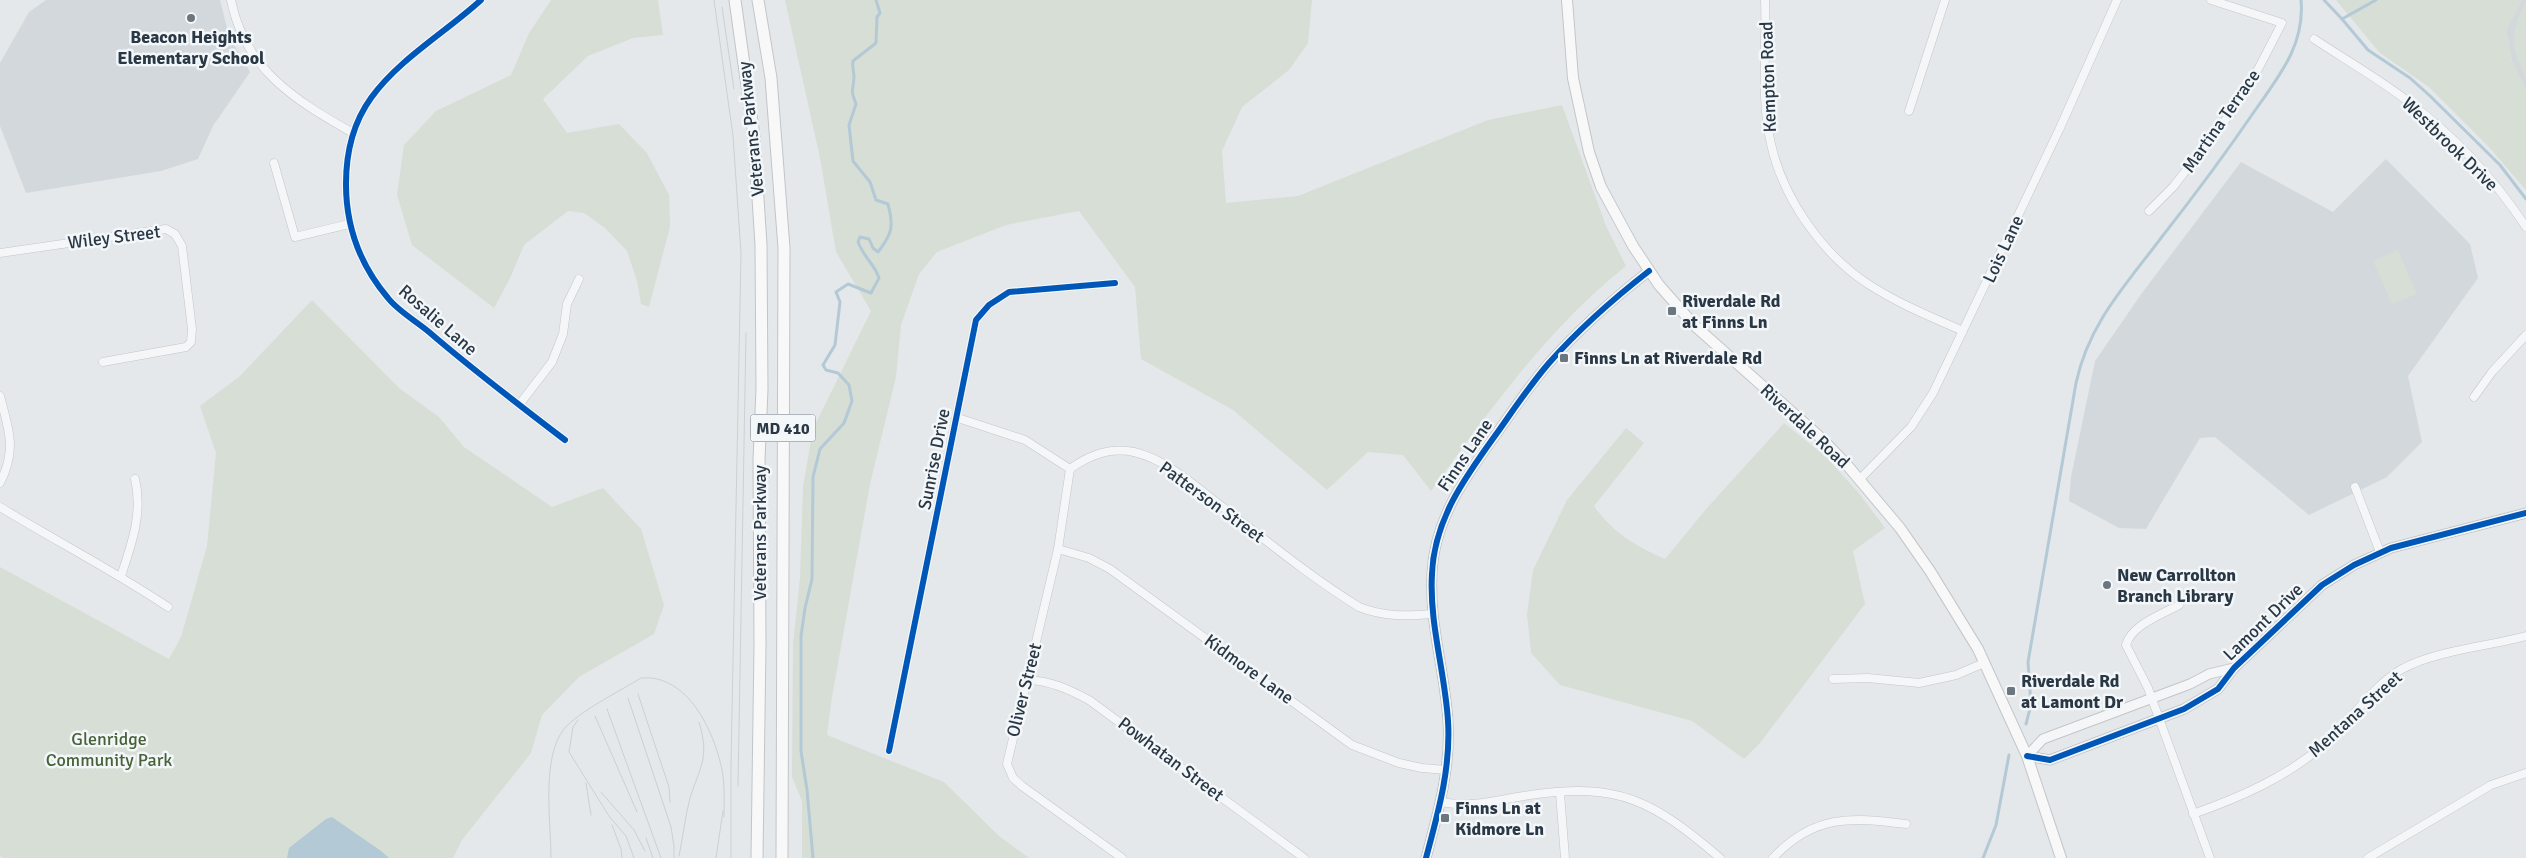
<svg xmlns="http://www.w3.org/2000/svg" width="2526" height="858" font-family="Signika,sans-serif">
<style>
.built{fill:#d3d8dd}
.green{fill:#d7ded5}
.water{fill:#b3c9d6}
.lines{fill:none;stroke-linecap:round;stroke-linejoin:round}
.stream{stroke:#b3c9d6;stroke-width:3}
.minor-casing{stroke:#c3c6c8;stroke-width:9}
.tertiary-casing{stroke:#c3c6c8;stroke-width:11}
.secondary-casing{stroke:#c3c6c8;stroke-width:12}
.primary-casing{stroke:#c1c5c8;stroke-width:13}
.minor{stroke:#f4f6f7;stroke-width:8}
.tertiary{stroke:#f4f6f7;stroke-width:9}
.secondary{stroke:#f8f8f8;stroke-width:10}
.primary{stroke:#f8f8f8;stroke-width:11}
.tram{stroke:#cdd0d2;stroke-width:1}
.cycleway-casing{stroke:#f3f7f9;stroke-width:9}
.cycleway{stroke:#0057b8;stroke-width:6}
.poi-dot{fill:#6b767f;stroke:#f3f7f9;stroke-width:2}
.labels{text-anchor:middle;stroke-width:5;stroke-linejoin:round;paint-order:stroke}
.shield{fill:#f3f7f9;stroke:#66717c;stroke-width:1}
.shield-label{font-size:16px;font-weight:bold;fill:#2a3846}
.poi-label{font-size:18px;font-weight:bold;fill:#2a3846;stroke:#f3f7f9;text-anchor:start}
.street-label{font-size:18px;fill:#2a3846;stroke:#f3f7f9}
.park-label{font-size:18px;fill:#466236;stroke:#f3f7f9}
</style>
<rect width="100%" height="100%" fill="#e5e8ea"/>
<!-- built -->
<g class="built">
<polygon points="46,0 220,0 229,36 250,72 213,126 198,159 161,171 26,193 0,126 0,63 29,12"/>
<polygon points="2522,0 2526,0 2526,90 2512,62 2506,30"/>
<polygon points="2386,159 2470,244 2478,278 2408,376 2422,442 2387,477 2309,515 2215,437 2200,438 2146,529 2119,528 2069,501 2071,477 2095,361 2142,293 2241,162 2333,212"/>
</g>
<!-- green -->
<g class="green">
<polygon points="551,0 658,0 663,35 633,38 588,56 543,99 567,133 619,124 647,153 669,195 670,227 649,307 641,304 637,281 627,251 605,228 584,213 568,211 524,245 511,276 494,308 412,245 397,195 404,145 436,111 511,75 529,33"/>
<path d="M785 0H1312L1308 43 1289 70 1242 107 1222 151 1226 203 1298 196 1488 120 1562 105 1606 226 1626 266C1548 328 1489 411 1431 491L1403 455 1368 452 1327 490 1233 410 1141 359 1135 287 1079 211 1006 225 937 252 919 274 901 325 896 377 870 484 832 697 827 735 944 782 999 836 1029 858H802V801L792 777 793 644 800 578 803 487 813 429 871 311 836 252 820 158Z"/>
<polygon points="2336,0 2522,0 2506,30 2512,62 2526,90 2526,190 2489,147 2429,87 2380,53"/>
<path d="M2526 1V78C2510 47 2510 32 2526 1Z"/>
<polygon points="2398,250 2417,294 2392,304 2373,261"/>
<polygon points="312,300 399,388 439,417 464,447 552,507 603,488 641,529 664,605 654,634 579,677 542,715 531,753 462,840 453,858 3,858 0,856 0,567 169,659 181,637 207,546 216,453 200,406 240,376"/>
<path d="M1784 423 1825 456 1858 492 1885 528 1853 551 1865 604 1760 743 1744 759 1692 721 1560 685 1531 653 1527 614 1533 570 1567 500 1626 428 1644 443 1594 506C1612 532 1637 547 1665 559L1707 508Z"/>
</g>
<!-- water -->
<polygon class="water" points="332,817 381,851 389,858 287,858 289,848 326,819"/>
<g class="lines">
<!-- stream -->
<g class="stream">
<polyline points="2324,0 2342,19 2376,0"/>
<polyline points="2342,19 2368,50 2410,78 2429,95 2500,165 2526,199"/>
<path d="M2026 724 2031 705 2028 662 2076 383C2089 323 2125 286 2161 238 2194 196 2226 153 2256 109 2280 75 2305 44 2301 0"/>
<path d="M813 858 807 790 801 751V636L805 608 812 579 813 477 820 449 844 423 852 401 849 385 838 373 826 370 823 365 835 345 840 302 836 292 848 284 871 293 879 278C874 263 864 258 858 242L860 237 869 239 873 248 878 252C892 234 894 227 888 204L876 200 870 182 853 161 849 125 856 104C850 88 853 93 854 77 854 72 852 68 853 61L876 43 877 17 880 13 876 0"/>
<polyline points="1983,858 1996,825 2009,755"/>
</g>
<defs>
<g id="minor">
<path d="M231 0C245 70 295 100 353 133"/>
<path d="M481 0C446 32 399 59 371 98 353 123 346 153 346 184 346 226 360 265 388 298 398 311 416 321 429 332 473 370 519 405 565 440"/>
<path d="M1765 0C1767 47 1760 97 1771 144 1783 198 1822 254 1868 284 1897 303 1931 317 1963 331"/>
<path d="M2314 39C2346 60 2379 79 2409 102 2454 136 2495 180 2526 227"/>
<polyline points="1909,111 1945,0"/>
<polyline points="274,163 295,237 349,224"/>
<polyline points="2149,211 2173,187 2230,114 2253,79 2282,23 2211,0"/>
<polyline points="0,253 166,229 175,234 182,246 192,329 191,342 186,347 103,362"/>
<path d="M0 396C9 431 17 449 0 483"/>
<polyline points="2474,397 2492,372 2526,335"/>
<polyline points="519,405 552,362 563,334 567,304 579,279"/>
<polyline points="958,418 1025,440 1070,469"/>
<polyline points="1070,469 1058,549 1007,764 1013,778 1022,786 1122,858"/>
<path d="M1070 469C1089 455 1111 447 1134 452 1168 460 1197 488 1224 508 1268 542 1312 578 1359 607 1384 617 1406 616 1433 614"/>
<polyline points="1860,479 1911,427 1933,393 2059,130 2117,0"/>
<polyline points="2355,487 2380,552"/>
<path d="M0 507C56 541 114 571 168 607"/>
<polyline points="1058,549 1089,558 1110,569 1352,745 1399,763 1422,768 1446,770"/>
<path d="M121 576C132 543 143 513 135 479"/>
<path d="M2179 605C2163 614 2131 625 2126 645L2148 688 2210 858"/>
<polyline points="1833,679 1868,678 1919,683 1956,675 1984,663"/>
<path d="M1028 680C1051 681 1068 689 1089 700L1304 858"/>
<polyline points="889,751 976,320 989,305 1009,292 1115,283"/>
<polyline points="1560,793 1565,858"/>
<path d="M1440 802C1476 808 1495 800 1530 795 1620 782 1653 801 1720 858"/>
<path d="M2193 814C2241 797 2287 777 2326 743 2352 720 2371 687 2402 669 2434 651 2489 646 2526 636"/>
<path d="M1773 858C1814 814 1852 817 1906 824"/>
<polyline points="2368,858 2491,785 2526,773"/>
</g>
<g id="tertiary">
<polyline points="2027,756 2050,760 2184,709 2218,689 2234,668 2322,585 2354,565 2391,548 2526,513"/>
<polyline points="2027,756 2043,739 2190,684 2209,674 2234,668"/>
<path d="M1426 858C1438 813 1451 768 1448 721 1445 672 1429 623 1432 574 1434 519 1466 476 1497 433 1514 409 1530 385 1549 363 1579 329 1613 299 1649 271"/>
</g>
<polyline id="secondary" points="1567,0 1573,78 1589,152 1601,187 1633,246 1659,285 1695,326 1821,438 1847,465 1900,528 1930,571 1978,649 2027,756 2061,858"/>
<g id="primary">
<polyline points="735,0 754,136 761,245 762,389 759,460 760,645 757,858"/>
<polyline points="758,0 771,78 784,248 782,858"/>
</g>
</defs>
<!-- minor casing -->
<use href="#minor" class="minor-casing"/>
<!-- tertiary casing -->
<use href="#tertiary" class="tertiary-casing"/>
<!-- secondary casing -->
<use href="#secondary" class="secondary-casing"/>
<!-- primary casing -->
<use href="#primary" class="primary-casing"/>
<!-- minor -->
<use href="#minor" class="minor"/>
<!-- tertiary -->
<use href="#tertiary" class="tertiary"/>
<!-- secondary -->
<use href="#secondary" class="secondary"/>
<!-- primary -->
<use href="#primary" class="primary"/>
<!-- tram -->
<g class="tram">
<polyline points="714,0 733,136 741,253 731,764 731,858"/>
<polyline points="722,7 734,89"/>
<polyline points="638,694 669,787 670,802"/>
<polyline points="628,698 671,827 674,846 674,858"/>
<polyline points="607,709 661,858"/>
<polyline points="595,716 637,812"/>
<polyline points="578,720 573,727 569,752 609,816 626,836 634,858"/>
<polyline points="586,783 591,815"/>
<polyline points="738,786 746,333"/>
<polyline points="601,792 634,830 645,851"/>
<polyline points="612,825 621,849 622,858"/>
<polyline points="646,838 653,858"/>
<path d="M679 856C683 837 685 817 690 798 700 766 710 759 699 722"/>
<path d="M551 858C551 822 541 758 564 729 578 712 620 691 641 678 688 674 714 731 722 770 725 785 724 802 724 817"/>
<polyline points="716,858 723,811"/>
</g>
<defs>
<g id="cycleway">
<path d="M481 0C446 32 399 59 371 98 353 123 346 153 346 184 346 226 360 265 388 298 398 311 416 321 429 332 473 370 519 405 565 440"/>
<polyline points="889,751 976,320 989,305 1009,292 1115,283"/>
<polyline points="2027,756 2050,760 2184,709 2218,689 2234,668 2322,585 2354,565 2391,548 2526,513"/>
<path d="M1426 858C1438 813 1451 768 1448 721 1445 672 1429 623 1432 574 1434 519 1466 476 1497 433 1514 409 1530 385 1549 363 1579 329 1613 299 1649 271"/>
</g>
</defs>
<!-- cycleway casing -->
<use href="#cycleway" class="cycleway-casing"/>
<!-- cycleway -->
<use href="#cycleway" class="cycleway"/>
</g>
<!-- markers -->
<g class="poi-dot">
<circle cx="191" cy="18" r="5"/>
<rect x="1667" y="306" width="10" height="10" rx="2.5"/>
<rect x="1559" y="353" width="10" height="10" rx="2.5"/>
<circle cx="2107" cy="585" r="5"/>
<rect x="2006" y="686" width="10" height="10" rx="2.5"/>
<rect x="1440" y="813" width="10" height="10" rx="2.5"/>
</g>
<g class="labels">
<!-- shield labels -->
<rect class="shield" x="750.5" y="414.5" width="65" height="27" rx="4"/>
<g class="shield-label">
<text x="783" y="434">MD 410</text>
</g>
<!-- poi labels -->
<g class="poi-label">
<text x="191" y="43" text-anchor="middle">Beacon Heights<tspan x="191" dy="21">Elementary School</tspan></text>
<text x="1682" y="307">Riverdale Rd<tspan x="1682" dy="21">at Finns Ln</tspan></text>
<text x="1574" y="364">Finns Ln at Riverdale Rd</text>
<text x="2117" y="581">New Carrollton<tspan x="2117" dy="21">Branch Library</tspan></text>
<text x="2021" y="687">Riverdale Rd<tspan x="2021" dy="21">at Lamont Dr</tspan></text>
<text x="1455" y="814">Finns Ln at<tspan x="1455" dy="21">Kidmore Ln</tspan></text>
</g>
<!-- street labels -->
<g class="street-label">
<text transform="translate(1768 77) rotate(-92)" y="6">Kempton Road</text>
<text transform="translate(2221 121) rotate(-55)" y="6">Martina Terrace</text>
<text transform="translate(751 129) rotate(-96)" y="6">Veterans Parkway</text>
<text transform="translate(2450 144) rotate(44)" y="6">Westbrook Drive</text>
<text transform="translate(114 237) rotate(-7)" y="6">Wiley Street</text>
<text transform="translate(2003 249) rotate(-65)" y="6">Lois Lane</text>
<text transform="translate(438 320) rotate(41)" y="6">Rosalie Lane</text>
<text transform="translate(1805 426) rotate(43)" y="6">Riverdale Road</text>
<text transform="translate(1465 455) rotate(-56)" y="6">Finns Lane</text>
<text transform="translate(934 459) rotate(-79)" y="6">Sunrise Drive</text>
<text transform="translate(1212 502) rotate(36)" y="6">Patterson Street</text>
<text transform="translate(760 533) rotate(-90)" y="6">Veterans Parkway</text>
<text transform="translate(2263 622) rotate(-44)" y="6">Lamont Drive</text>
<text transform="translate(1249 669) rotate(36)" y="6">Kidmore Lane</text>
<text transform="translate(1024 690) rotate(-76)" y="6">Oliver Street</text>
<text transform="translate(2355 714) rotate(-42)" y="6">Mentana Street</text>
<text transform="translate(1171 759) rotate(37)" y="6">Powhatan Street</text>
</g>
<!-- park labels -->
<g class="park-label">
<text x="109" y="745">Glenridge<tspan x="109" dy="21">Community Park</tspan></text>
</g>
</g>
</svg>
